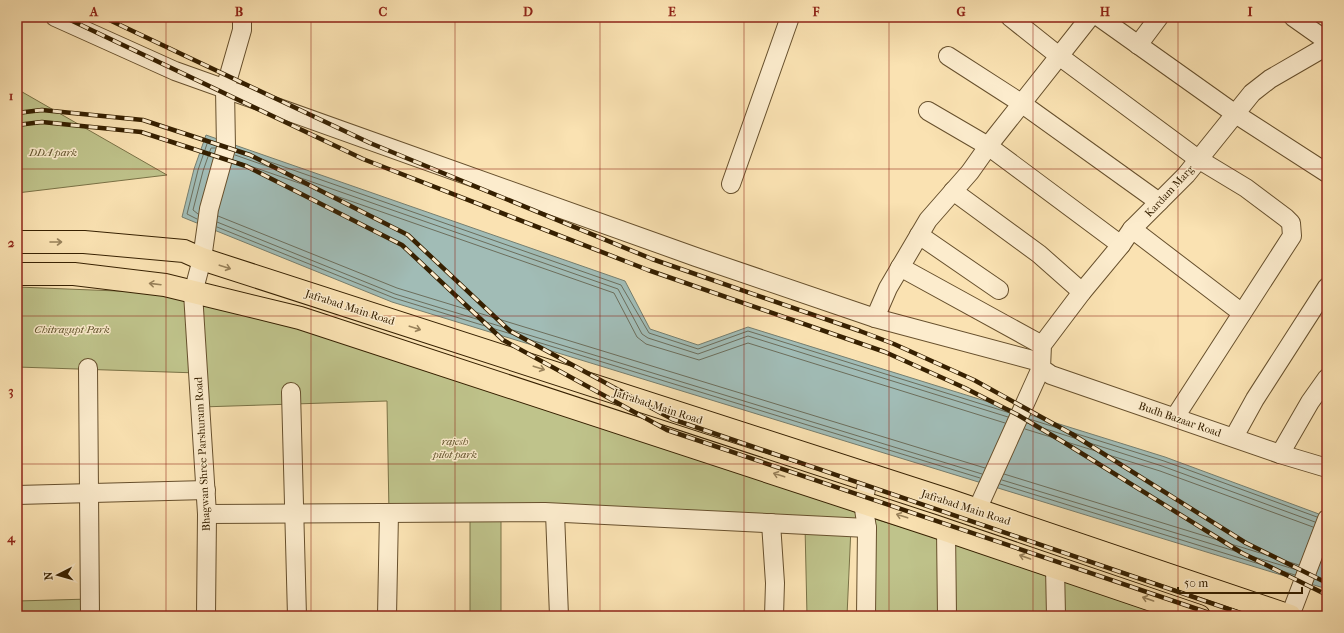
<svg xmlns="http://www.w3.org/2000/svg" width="1344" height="633" font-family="'IM FELL French Canon',serif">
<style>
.green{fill:#bfc38b;stroke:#7a7246}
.water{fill:#a1bcb6;stroke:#767e6e}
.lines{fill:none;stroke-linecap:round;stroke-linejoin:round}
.shore{stroke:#6c6e5c;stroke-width:1}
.minor-casing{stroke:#67502d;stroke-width:20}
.major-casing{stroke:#362001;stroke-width:24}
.minor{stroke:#fceccd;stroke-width:18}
.major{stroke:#fae2b2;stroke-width:22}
.rail-casing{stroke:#362001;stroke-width:4.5}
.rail{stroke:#fceccd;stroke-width:3;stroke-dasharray:9;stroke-linecap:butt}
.oneway{stroke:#98815a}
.grid{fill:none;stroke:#8f2418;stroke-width:1;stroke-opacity:0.55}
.labels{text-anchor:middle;stroke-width:3;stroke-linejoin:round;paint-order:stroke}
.park-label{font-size:11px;font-style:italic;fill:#5f512a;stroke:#fceccd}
.street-label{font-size:11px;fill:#362001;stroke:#fceccd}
.neatline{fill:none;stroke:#8f2418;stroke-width:1.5}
.grid-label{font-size:13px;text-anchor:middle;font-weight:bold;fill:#8f2418}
</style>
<rect width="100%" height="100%" fill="#fae2b2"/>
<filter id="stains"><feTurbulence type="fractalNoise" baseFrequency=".005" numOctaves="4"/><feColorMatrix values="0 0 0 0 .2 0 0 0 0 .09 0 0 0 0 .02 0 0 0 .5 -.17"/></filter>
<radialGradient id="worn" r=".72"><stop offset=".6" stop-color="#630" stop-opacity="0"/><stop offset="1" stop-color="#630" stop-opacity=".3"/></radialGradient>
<!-- green -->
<g class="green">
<polygon points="17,89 167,175 17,193"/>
<polygon points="17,287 193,294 863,503 865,516 1194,616 866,616 865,528 851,527 847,616 807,616 805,526 501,517 501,616 470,616 470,516 389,513 387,401 201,407 198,373 17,367"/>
<polygon points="90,599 90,616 17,616 17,601"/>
</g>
<!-- water -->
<polygon class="water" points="206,135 625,281 650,329 698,345 748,327 1165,457 1327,517 1327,589 392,302 182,217 194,169"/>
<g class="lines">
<!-- shore -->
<g class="shore">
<polyline points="236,150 621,285 649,333 698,349 748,331 1010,413"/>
<polyline points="235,155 618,289 642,334 648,338 698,354 748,336 1008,417"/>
<polyline points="233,160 614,293 637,337 646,344 699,360 748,343 1005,423"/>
<polyline points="198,214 193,210 203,171 211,148 216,148"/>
<polyline points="218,216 397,288 985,468"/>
<polyline points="197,219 187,214 198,170 208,141 216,143"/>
<polyline points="217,222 395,294 982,474"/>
<polyline points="217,227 394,298 980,478"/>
<polyline points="1029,419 1164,461 1317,517"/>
<polyline points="1027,423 1162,466 1315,522"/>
<polyline points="1025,429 1160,471 1313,527"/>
<polyline points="1004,474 1299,565"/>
<polyline points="1002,480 1297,570"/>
<polyline points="1000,484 1295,575"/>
</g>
<defs>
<g id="minor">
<polyline points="55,17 175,71 696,257 875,318 1040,362"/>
<polyline points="1010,17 1059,56 1198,159 1246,188 1286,218 1291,223 1292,236 1175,417"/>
<polyline points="1099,17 1234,113 1327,173"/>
<polyline points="1293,17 1327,41"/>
<polyline points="1138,45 1159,17"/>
<polyline points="1327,46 1270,79 1252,93 1186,175 1132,229 1121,245 1082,292 1042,345 1041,368 1051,375 1280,454 1327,468"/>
<polyline points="948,56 1021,103 1159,202"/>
<polyline points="928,111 988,146 1121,245"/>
<polyline points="731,184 790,17"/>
<polyline points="953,191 1039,254 1082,292"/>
<polyline points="1132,229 1242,313"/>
<polyline points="919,235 999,290"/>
<polyline points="900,267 1042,345"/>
<polyline points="875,318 888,288 928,220 970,172 992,141 1090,17"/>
<polyline points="88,368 90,616"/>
<polyline points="291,392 297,616"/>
<polyline points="1234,437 1255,399 1327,287"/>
<polyline points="1280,454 1310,402 1327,378"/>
<polyline points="17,495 206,490"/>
<polyline points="977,510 1041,368"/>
<polyline points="555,513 559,616"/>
<polyline points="207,514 545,512 867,528"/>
<polyline points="771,523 775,583 774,616"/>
<polyline points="946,530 947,616"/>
<polyline points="1055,567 1056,616"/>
<polyline points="206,616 207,514 193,293 202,259 209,209 226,148 225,89 242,30 242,17"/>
<polyline points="387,616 389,513"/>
<polyline points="866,616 867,528 863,503 869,475"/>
<polyline points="1290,616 1327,519"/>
</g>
<g id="major">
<polyline points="17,242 84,242 184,251 202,259 951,501 1290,616"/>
<polyline points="17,274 74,274 165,285 300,318 934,526 1199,616"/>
</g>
</defs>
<!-- minor casing -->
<use href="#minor" class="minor-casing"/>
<!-- major casing -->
<use href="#major" class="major-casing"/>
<!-- minor -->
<use href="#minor" class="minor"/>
<!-- major -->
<use href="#major" class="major"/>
<defs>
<g id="rail">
<polyline points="64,17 363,159 648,270 885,352 965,388 1018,415 1065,443 1242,553 1327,595"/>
<polyline points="103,17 370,143 652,259 860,331 894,344 974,380 1072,434 1246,543 1327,583"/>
<polyline points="17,113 42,110 143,120 250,155 408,235 510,331 672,419 1249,616"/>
<polyline points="17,125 42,122 141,132 246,166 402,245 503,340 667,430 1218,616"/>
</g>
</defs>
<!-- rail casing -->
<use href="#rail" class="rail-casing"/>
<!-- rail -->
<use href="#rail" class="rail"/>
</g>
<!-- one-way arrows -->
<defs><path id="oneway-shaft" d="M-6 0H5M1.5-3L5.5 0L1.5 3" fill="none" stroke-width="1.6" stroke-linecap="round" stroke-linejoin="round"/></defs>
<g class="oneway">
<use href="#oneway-shaft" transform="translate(56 242)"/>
<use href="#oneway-shaft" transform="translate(225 267) rotate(18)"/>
<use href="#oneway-shaft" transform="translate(155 284) rotate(-173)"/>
<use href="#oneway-shaft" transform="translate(415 328) rotate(18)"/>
<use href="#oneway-shaft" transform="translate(539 368) rotate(18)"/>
<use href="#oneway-shaft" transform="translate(779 475) rotate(-162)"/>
<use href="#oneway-shaft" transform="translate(902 516) rotate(-162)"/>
<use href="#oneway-shaft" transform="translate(1025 557) rotate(-161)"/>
<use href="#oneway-shaft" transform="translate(1148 599) rotate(-161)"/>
</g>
<!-- grid -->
<path class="grid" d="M166 17V616M311 17V616M455 17V616M600 17V616M744 17V616M889 17V616M1033 17V616M1178 17V616M17 169H1327M17 316H1327M17 464H1327"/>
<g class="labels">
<!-- park labels -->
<g class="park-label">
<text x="53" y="156">DDA park</text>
<text x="72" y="333">Chitragupt Park</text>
<text x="455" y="445">rajesh<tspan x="455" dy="13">pilot park</tspan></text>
</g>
<!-- street labels -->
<g class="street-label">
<text transform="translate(1169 191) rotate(-47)" y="4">Kardam Marg</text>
<text transform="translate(350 307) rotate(18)" y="4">Jafrabad Main Road</text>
<text transform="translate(658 406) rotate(18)" y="4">Jafrabad Main Road</text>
<text transform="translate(1180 419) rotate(19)" y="4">Budh Bazaar Road</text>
<text transform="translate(202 454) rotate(-93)" y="4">Bhagwan Shree Parshuram Road</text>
<text transform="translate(966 507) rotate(18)" y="4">Jafrabad Main Road</text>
</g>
</g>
<!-- margin -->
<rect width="1344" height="633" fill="none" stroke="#fae2b2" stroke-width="44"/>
<!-- north arrow -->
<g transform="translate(58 575) rotate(264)" stroke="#fceccd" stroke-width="3" paint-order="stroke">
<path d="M0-3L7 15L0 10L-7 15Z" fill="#362001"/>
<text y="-6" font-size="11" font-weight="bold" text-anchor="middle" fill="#362001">N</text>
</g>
<!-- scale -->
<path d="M1178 587v6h124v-6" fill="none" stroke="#362001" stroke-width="2"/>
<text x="1184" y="587" font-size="12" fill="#362001" stroke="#fceccd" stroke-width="3" paint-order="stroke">50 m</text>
<rect x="22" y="22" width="1300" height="589" class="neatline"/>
<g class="grid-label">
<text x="94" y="16">A</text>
<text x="239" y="16">B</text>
<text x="383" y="16">C</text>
<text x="528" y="16">D</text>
<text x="672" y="16">E</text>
<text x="816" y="16">F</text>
<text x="961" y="16">G</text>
<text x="1105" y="16">H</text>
<text x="1250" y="16">I</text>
<text x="11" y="100">1</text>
<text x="11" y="247">2</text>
<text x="11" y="395">3</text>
<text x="11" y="542">4</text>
</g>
<rect width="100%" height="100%" filter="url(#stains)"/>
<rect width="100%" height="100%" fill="url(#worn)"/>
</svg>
